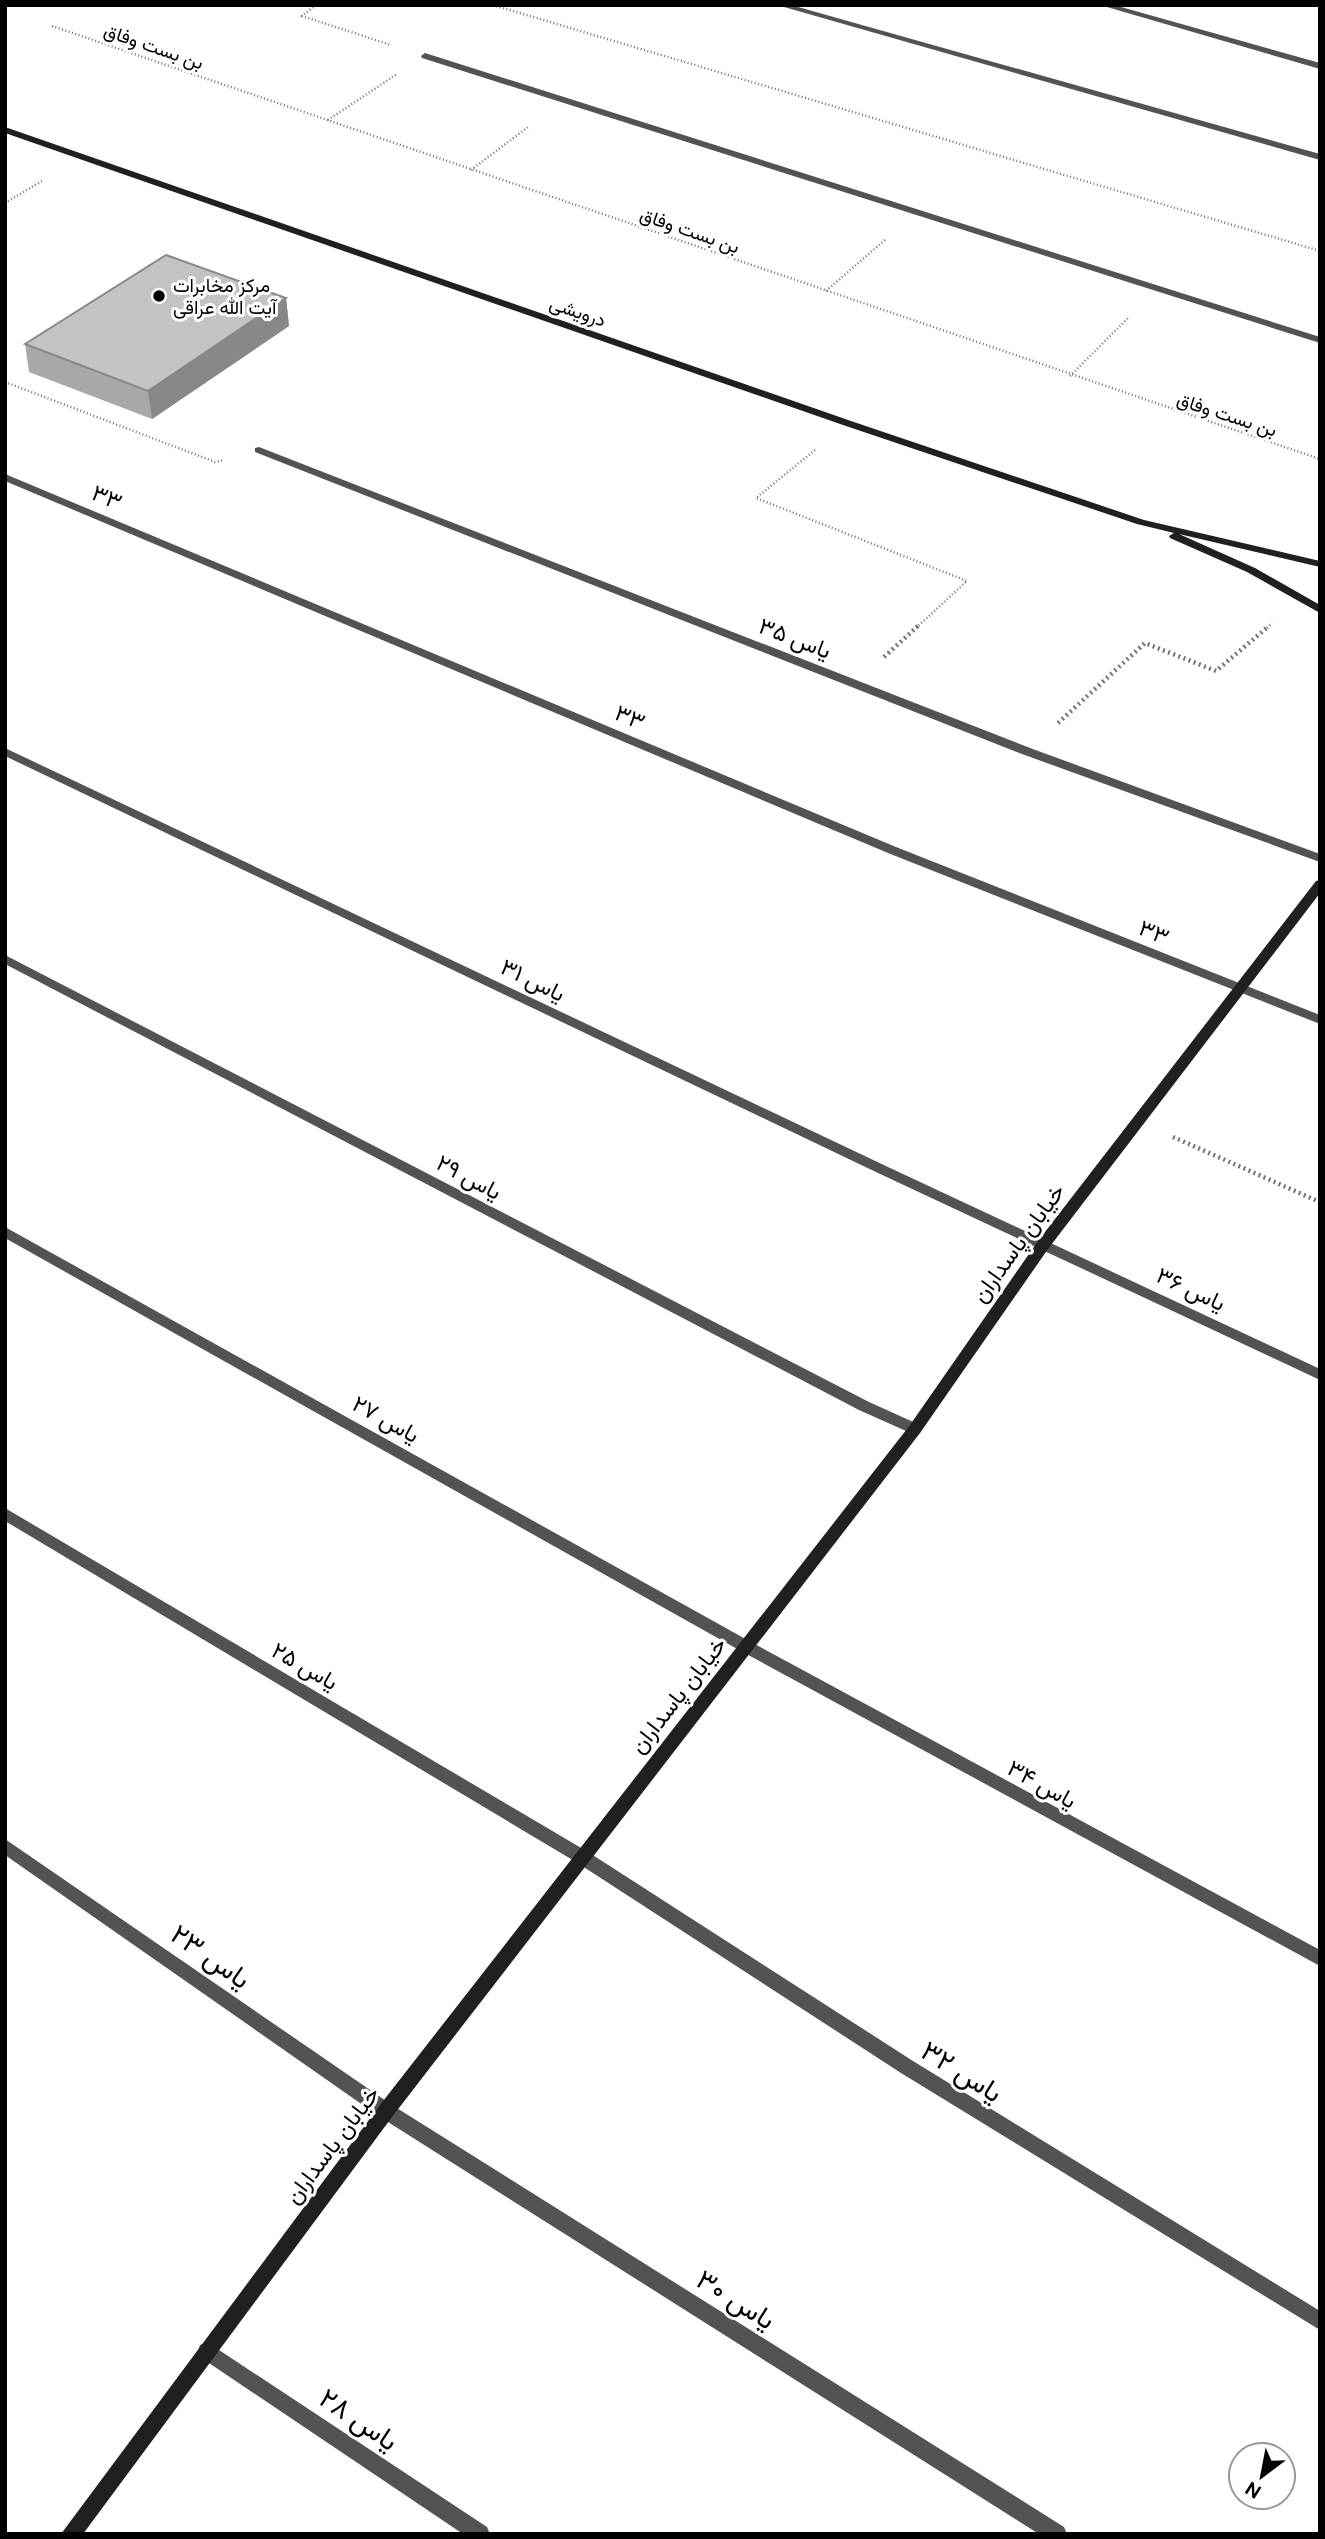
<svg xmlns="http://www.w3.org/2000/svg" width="1325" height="2539" font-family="'DM Sans',Vazirmatn,sans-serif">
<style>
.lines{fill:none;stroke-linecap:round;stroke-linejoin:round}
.path-far1{stroke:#757575;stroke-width:2.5;stroke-dasharray:1 2.5;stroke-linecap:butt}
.path{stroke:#757575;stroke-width:4.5;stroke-dasharray:2 3.5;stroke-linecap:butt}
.street{fill:#535353;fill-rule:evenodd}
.secondary{fill:#202020;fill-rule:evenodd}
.wall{fill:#a8a8a8}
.shaded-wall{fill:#888}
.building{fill:#c3c3c3;stroke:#888;stroke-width:2}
.poi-dot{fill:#000;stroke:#fff;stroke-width:2.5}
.labels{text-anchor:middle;stroke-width:6;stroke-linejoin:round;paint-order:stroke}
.far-street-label{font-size:19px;fill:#000;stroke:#fff}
.far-poi-label{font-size:19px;fill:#000;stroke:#fff;text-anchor:start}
.street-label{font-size:23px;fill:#000;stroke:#fff}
.near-street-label{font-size:28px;fill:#000;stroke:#fff}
</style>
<rect width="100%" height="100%" fill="#fff"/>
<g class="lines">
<!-- path-far1 -->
<g class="path-far1">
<polyline points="316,5 302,16 391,45"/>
<polyline points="493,5 1320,251"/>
<polyline points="52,26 1320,459"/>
<polyline points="328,120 397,74"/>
<polyline points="471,170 528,127"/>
<polyline points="5,203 42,181"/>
<polyline points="826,291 886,239"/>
<polyline points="1070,376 1129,317"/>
<polyline points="5,382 215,462 224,460"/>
<polyline points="815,450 756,498 967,581 916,628"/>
<polyline points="1267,628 1272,623"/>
</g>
<!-- path -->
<g class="path">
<polyline points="884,657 918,626"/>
<polyline points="1058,723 1145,643 1216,671 1269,626"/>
<polyline points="1173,1137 1320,1202"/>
</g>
<!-- street -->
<g class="street">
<polygon points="777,5 791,5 1320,154 1320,160"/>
<polygon points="1100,5 1114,5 1320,63 1320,69"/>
<polygon points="425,53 1320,337 1320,343 422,58 421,56"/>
<polygon points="259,447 1030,748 1320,854 1320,862 1022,754 255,452 255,448"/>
<polygon points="5,474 896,847 1320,1015 1320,1024 888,853 5,481"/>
<polygon points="5,748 888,1167 1320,1369 1320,1380 878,1173 5,756"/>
<polygon points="5,955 869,1402 920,1425 922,1429 920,1433 915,1435 859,1410 5,964"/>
<polygon points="5,1227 751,1642 1320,1950 1320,1966 739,1650 5,1238"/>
<polygon points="5,1508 588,1852 913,2061 1320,2311 1320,2330 901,2073 576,1862 5,1521"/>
<polygon points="5,1839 392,2105 1064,2527 1067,2534 1039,2534 380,2117 5,1855"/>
<polygon points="207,2342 487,2527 490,2534 463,2534 200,2357 198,2351 200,2345"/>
</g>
<!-- secondary -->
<g class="secondary">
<polygon points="5,127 851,421 1144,520 1320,561 1320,567 1179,534 1255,568 1320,605 1320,613 1247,572 1170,538 1169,536 1174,533 1137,524 843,425 5,133"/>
<polygon points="1320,880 1320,893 1048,1249 920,1433 392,2117 83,2534 61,2534 380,2105 910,1425 1038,1241 1316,881"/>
</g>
</g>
<!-- wall -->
<polygon class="wall" points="286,298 289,326 152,419 29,372 25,344"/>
<!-- shaded-wall -->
<polygon class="shaded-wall" points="286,298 289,326 152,419 148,391"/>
<!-- building -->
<polygon class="building" points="166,255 286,298 148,391 25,344"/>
<!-- markers -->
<circle class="poi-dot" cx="159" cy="296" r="7"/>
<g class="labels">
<!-- far-street labels -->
<g class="far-street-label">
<text transform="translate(154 46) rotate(19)" y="7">بن بست وفاق</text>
<text transform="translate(690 230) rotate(19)" y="7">بن بست وفاق</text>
<text transform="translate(578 311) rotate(19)" y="7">درویشی</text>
<text transform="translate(1227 414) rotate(18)" y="7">بن بست وفاق</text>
</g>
<!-- far-poi labels -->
<g class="far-poi-label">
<text x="173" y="292">مرکز مخابرات<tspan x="173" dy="22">آیت الله عراقی</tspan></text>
</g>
<!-- street labels -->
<g class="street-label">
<text transform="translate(107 497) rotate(23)" y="8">۳۳</text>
<text transform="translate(795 638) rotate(21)" y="8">یاس ۳۵</text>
<text transform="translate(630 717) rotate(23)" y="8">۳۳</text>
<text transform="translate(1154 932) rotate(22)" y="8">۳۳</text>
<text transform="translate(533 980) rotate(26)" y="8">یاس ۳۱</text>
<text transform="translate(469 1177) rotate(28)" y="8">یاس ۲۹</text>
<text transform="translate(1018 1243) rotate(-54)" y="8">خیابان پاسداران</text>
<text transform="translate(1191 1289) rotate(25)" y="8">یاس ۳۶</text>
<text transform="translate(386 1419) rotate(29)" y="8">یاس ۲۷</text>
<text transform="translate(305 1666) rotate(30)" y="8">یاس ۲۵</text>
<text transform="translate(678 1695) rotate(-52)" y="8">خیابان پاسداران</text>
<text transform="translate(1042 1784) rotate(29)" y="8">یاس ۳۴</text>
<text transform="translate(332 2145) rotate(-53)" y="8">خیابان پاسداران</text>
</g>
<!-- near-street labels -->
<g class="near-street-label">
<text transform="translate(211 1956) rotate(35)" y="10">یاس ۲۳</text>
<text transform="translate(962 2071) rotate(32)" y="10">یاس ۳۲</text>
<text transform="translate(736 2299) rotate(32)" y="10">یاس ۳۰</text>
<text transform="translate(359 2419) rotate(34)" y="10">یاس ۲۸</text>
</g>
</g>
<!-- border -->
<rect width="1325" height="2539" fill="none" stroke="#000000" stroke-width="14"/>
<!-- north arrow -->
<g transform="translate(1262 2476) rotate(212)"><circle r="33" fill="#ffffff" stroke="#999999" stroke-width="2"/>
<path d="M0-5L12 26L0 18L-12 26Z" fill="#000000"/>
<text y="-10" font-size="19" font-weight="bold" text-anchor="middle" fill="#000000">N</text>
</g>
</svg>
